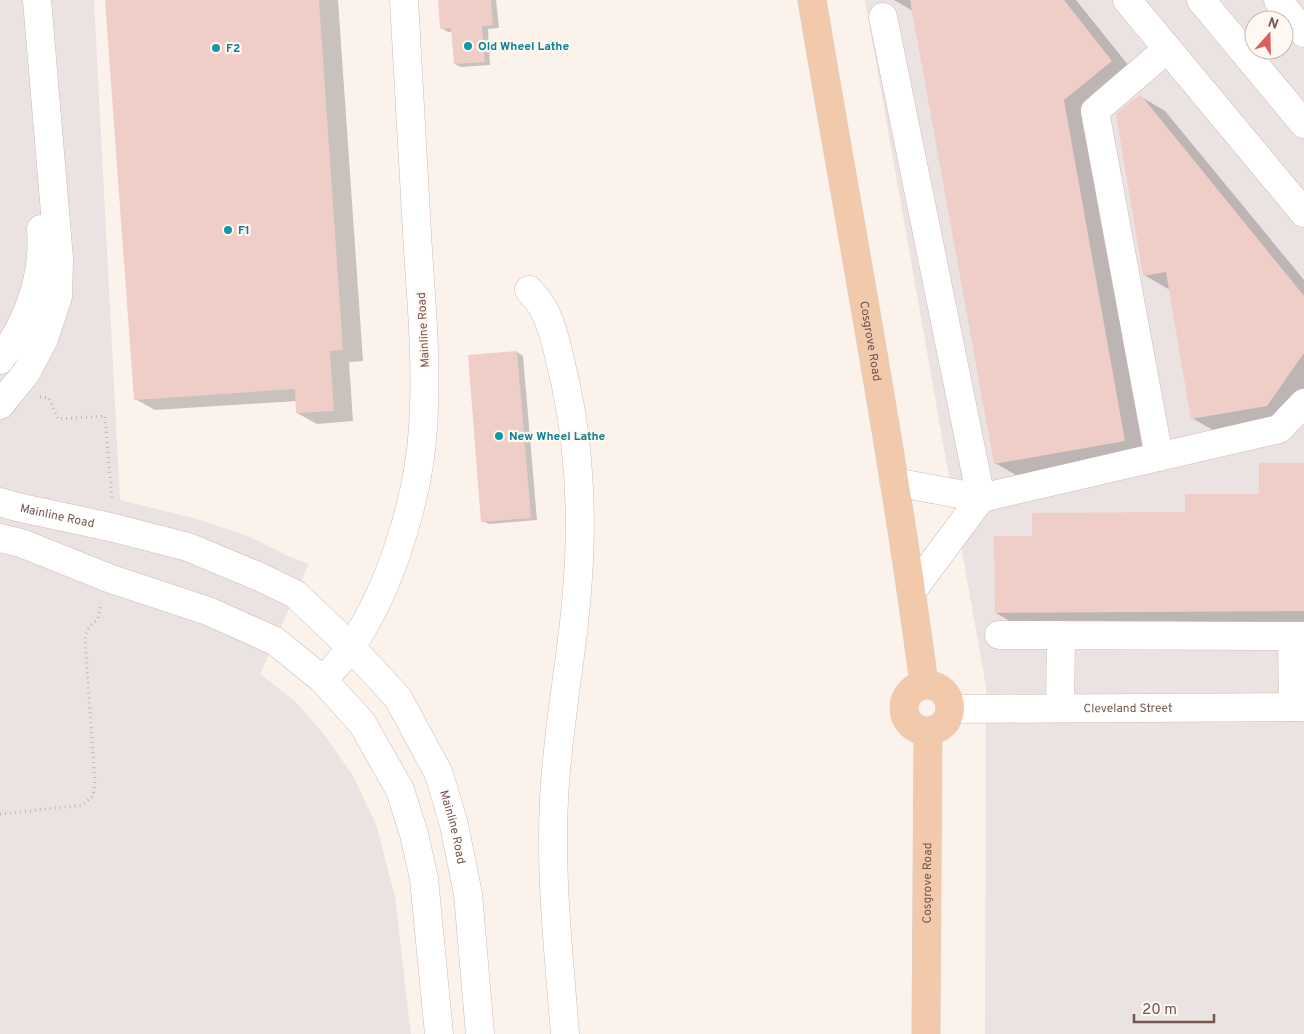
<svg xmlns="http://www.w3.org/2000/svg" width="1304" height="1034" font-family="Overpass,sans-serif">
<style>
.industrial{fill:#ebe3e1;fill-rule:evenodd}
.shadow{fill:#0003}
.building{fill:#eecec6}
.lines{fill:none;stroke-linecap:round;stroke-linejoin:round}
.minor-casing{stroke:#cfbbb4;stroke-width:29}
.major-casing{stroke:#d8d0ce;stroke-width:29}
.path{stroke:#d3b0a8;stroke-width:3;stroke-dasharray:1 4;stroke-linecap:butt}
.minor{stroke:#fff;stroke-width:28}
.major{stroke:#f3c9ab;stroke-width:28}
.culture-dot{fill:#0f9aa8;stroke:#fef7f2;stroke-width:2}
.labels{text-anchor:middle;stroke-width:4.5;stroke-linejoin:round;paint-order:stroke}
.culture-label{font-size:12px;font-weight:bold;fill:#0d838f;stroke:#fef7f2;text-anchor:start}
.street-label{font-size:12px;fill:#755650;stroke:#fef7f2}
</style>
<rect width="100%" height="100%" fill="#fbf2ec"/>
<!-- industrial -->
<g class="industrial">
<polygon points="0,0 94,0 120,500 197,519 248,536 288,556 309,564 260,674 296,702 323,733 352,774 376,824 395,897 411,1034 0,1034"/>
<path d="M865 0H1304V1034H985L986 687ZM1254 20H1284V50H1254Z"/>
</g>
<!-- shadow -->
<g class="shadow">
<polygon points="106,0 338,0 363,361 349,362 353,421 317,424 297,413 297,401 155,410 135,399"/>
<polygon points="439,0 496,0 499,28 488,29 490,65 461,67 455,64 453,32 448,32 441,28"/>
<polygon points="894,0 1076,0 1137,76 1089,115 1150,455 1021,478 995,463 913,11"/>
<polygon points="1140,96 1165,111 1304,280 1304,404 1293,420 1218,433 1192,418 1170,290 1144,275"/>
<polygon points="517,352 523,356 537,520 489,524 482,521"/>
<polygon points="1304,464 1304,625 1022,628 996,613 1034,537 1186,513 1261,495"/>
</g>
<!-- building -->
<g class="building">
<polygon points="105,0 319,0 343,350 330,351 334,411 296,413 295,389 134,400"/>
<polygon points="438,0 491,0 493,25 482,26 485,62 454,64 451,28 440,29"/>
<polygon points="910,0 1064,0 1112,61 1064,100 1125,441 994,464"/>
<polygon points="1140,94 1304,296 1304,353 1267,406 1191,419 1166,272 1143,276 1116,114"/>
<polygon points="517,351 531,518 481,522 468,355"/>
<polygon points="1259,463 1304,463 1304,611 995,613 994,536 1032,536 1032,513 1185,512 1185,494 1259,494"/>
</g>
<g class="lines">
<defs>
<g id="minor">
<polyline points="1127,0 1304,213"/>
<polyline points="1201,0 1304,124"/>
<polyline points="1278,0 1304,33"/>
<polyline points="883,17 981,498 1279,429 1304,403"/>
<path d="M529 290C533 295 538 300 541 305 554 325 559 358 565 381 581 454 583 529 576 603 570 669 557 734 554 799 550 878 559 956 565 1034"/>
<path d="M0 360C28 322 45 276 41 229"/>
<polyline points="0,405 26,373 44,339 58,296 59,259 37,0"/>
<polyline points="1159,457 1095,111 1167,49"/>
<polyline points="894,482 981,498 912,591"/>
<path id="s1" d="M0 502 17 507 110 527 188 547 260 577 295 594 351 647 398 698 439 774 454 825 468 894 480 1034"/>
<polyline points="0,538 21,543 111,579 208,611 275,641 323,680 362,723 400,790 414,834 424,879 439,1034"/>
<polyline points="999,635 1304,636"/>
<polyline points="1292,636 1293,707"/>
<path d="M323 680C333 669 344 658 352 645 391 588 419 496 423 428 427 368 422 309 418 250 414 166 408 83 404 0"/>
<polyline points="1060,708 1061,635"/>
<path id="s2" d="M950 709 1304 707"/>
</g>
<g id="major">
<path id="s3" d="M812 0C850 228 894 455 924 684"/>
<circle cx="927" cy="708" r="23"/>
<path id="s4" d="M926 1034 928 731"/>
</g>
</defs>
<!-- minor casing -->
<use href="#minor" class="minor-casing"/>
<!-- major casing -->
<use href="#major" class="major-casing"/>
<!-- path -->
<g class="path">
<polyline points="40,397 49,398 58,419 105,416 112,500"/>
<path d="M0 814 83 805 93 796 95 783 85 639C87 629 90 625 98 619L101 603"/>
</g>
<!-- minor -->
<use href="#minor" class="minor"/>
<!-- major -->
<use href="#major" class="major"/>
</g>
<!-- markers -->
<g class="culture-dot">
<circle cx="468" cy="46" r="5"/>
<circle cx="216" cy="48" r="5"/>
<circle cx="228" cy="230" r="5"/>
<circle cx="499" cy="436" r="5"/>
</g>
<g class="labels">
<!-- culture labels -->
<g class="culture-label">
<text x="478" y="50">Old Wheel Lathe</text>
<text x="226" y="52">F2</text>
<text x="238" y="234">F1</text>
<text x="509" y="440">New Wheel Lathe</text>
</g>
<!-- street labels -->
<g class="street-label">
<text transform="translate(423 330) rotate(-93)" y="4">Mainline Road</text>
<text dy="4" stroke="none"><textPath href="#s3" startOffset="346">Cosgrove Road</textPath></text>
<text dy="4" stroke="none"><textPath href="#s1" startOffset="59">Mainline Road</textPath></text>
<text dy="4" stroke="none"><textPath href="#s2" startOffset="178">Cleveland Street</textPath></text>
<text dy="4" stroke="none"><textPath href="#s1" startOffset="598">Mainline Road</textPath></text>
<text dy="4" stroke="none"><textPath href="#s4" startOffset="151">Cosgrove Road</textPath></text>
</g>
</g>
<!-- north arrow -->
<g transform="translate(1269 35) rotate(20)"><circle r="24" fill="#fef7f2" stroke="#c7b7b1"/>
<path d="M0-4L9 19L0 12L-9 19Z" fill="#d9605d"/>
<text y="-8" font-size="14" font-weight="bold" text-anchor="middle" fill="#755650">N</text>
</g>
<!-- scale -->
<path d="M1134 1014v8h80v-8" fill="none" stroke="#755650" stroke-width="2.5"/>
<text x="1142" y="1014" font-size="15" fill="#755650" stroke="#fef7f2" stroke-width="4" paint-order="stroke">20 m</text>
</svg>
